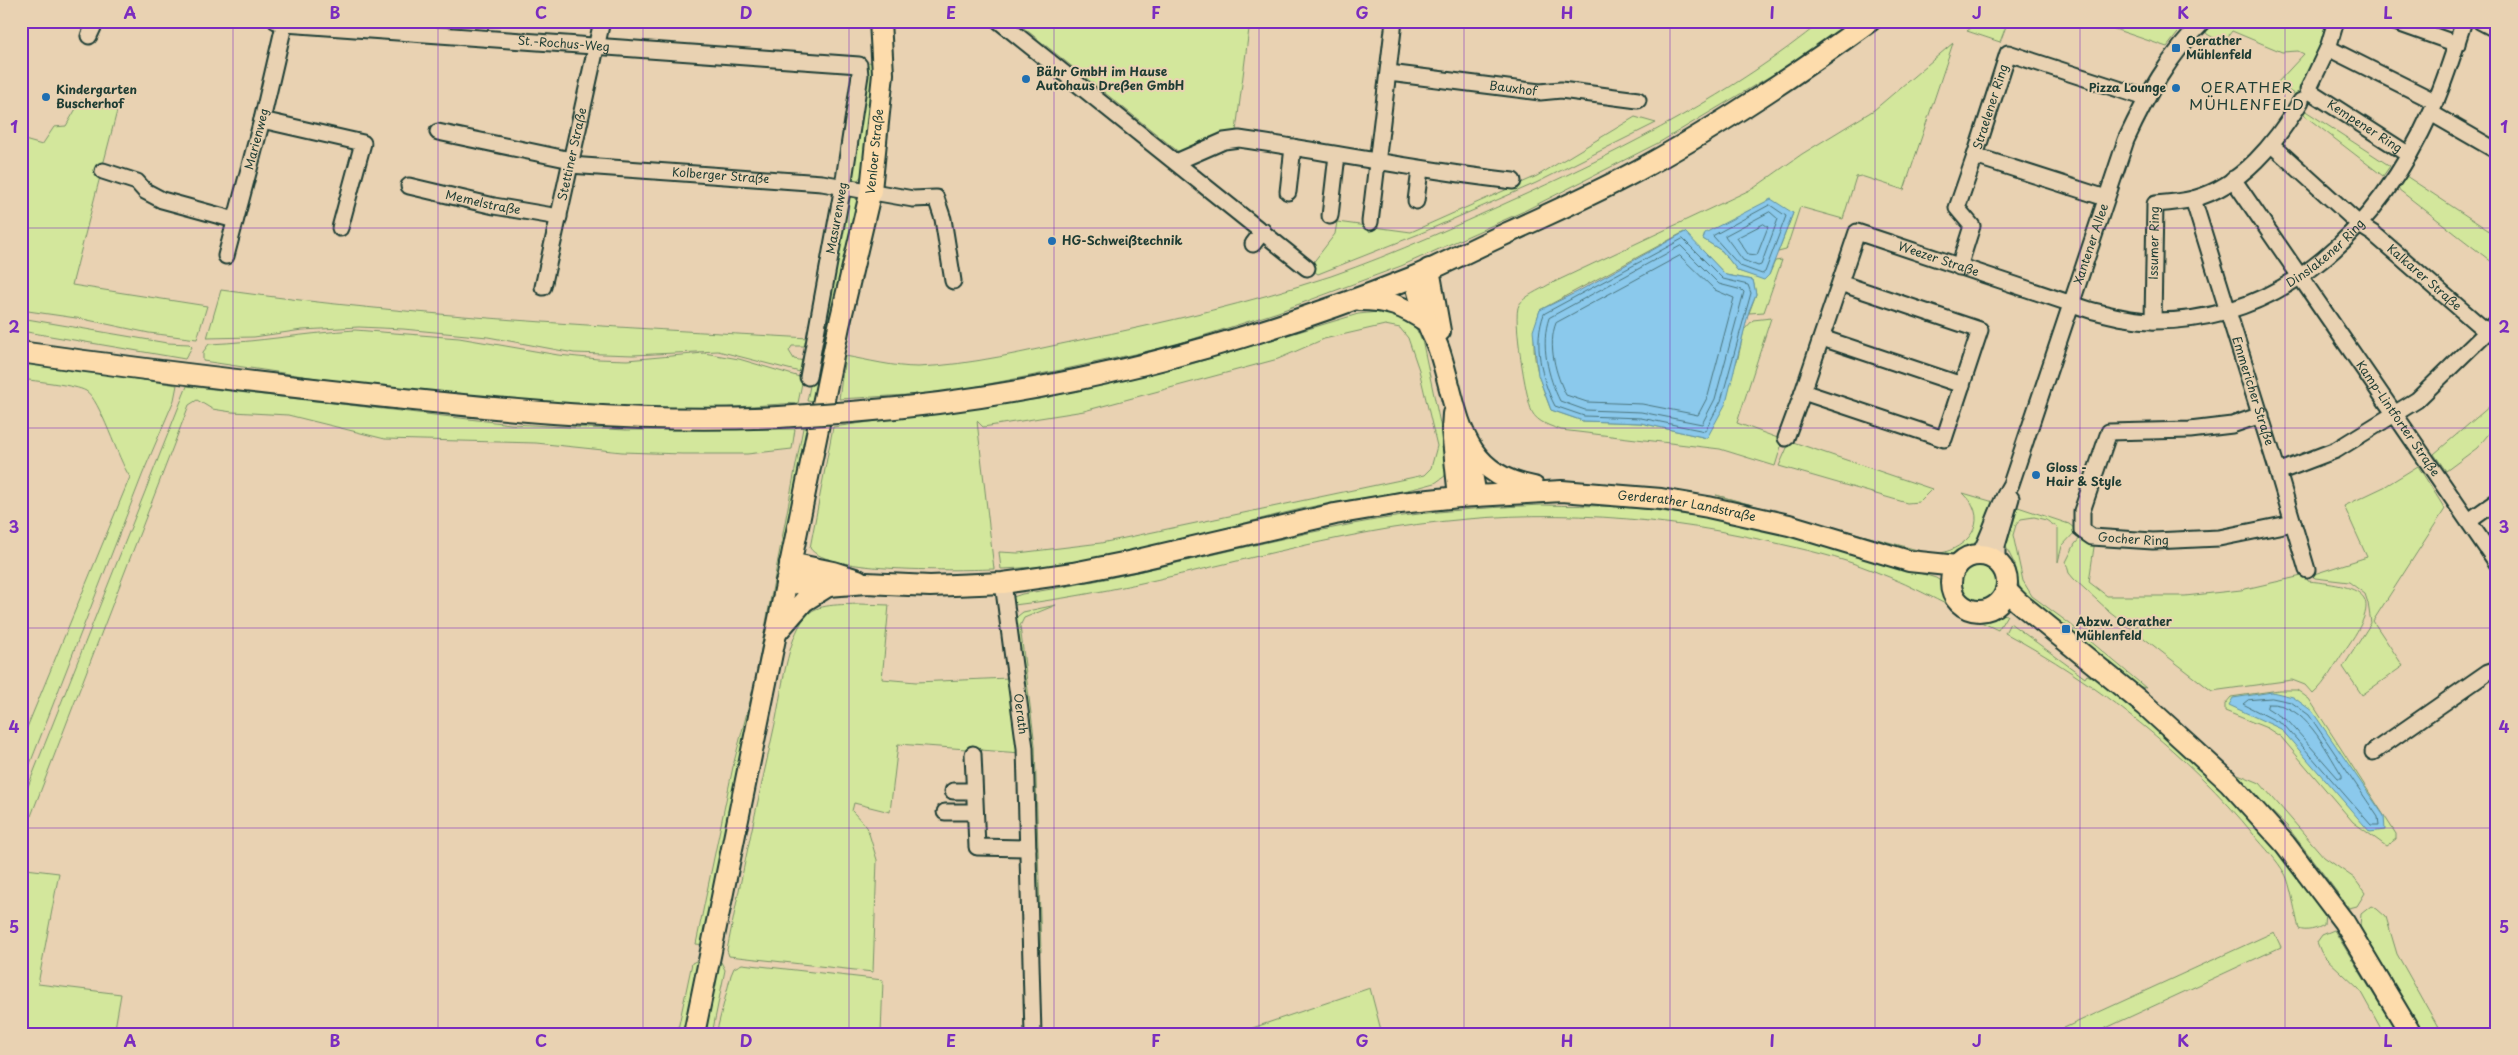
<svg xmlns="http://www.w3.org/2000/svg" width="2518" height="1055" font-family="'Playpen Sans',sans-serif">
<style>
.green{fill:#d3e79c;stroke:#799268}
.water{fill:#8bc9ec;stroke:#6091a2}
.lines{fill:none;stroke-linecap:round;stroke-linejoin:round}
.shore{stroke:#4a757e;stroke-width:1}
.minor-casing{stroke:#1f3d34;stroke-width:19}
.major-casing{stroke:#1f3d34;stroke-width:24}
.minor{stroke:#e9d2b2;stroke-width:15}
.major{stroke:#fddcac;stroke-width:20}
.major-bridge-casing{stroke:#1f3d34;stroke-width:24;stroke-linecap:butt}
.major-bridge{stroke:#fddcac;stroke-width:20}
.grid{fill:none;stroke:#7b2cbf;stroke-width:1;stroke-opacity:0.55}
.poi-dot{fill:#1f6fb2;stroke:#e9d2b2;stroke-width:2}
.labels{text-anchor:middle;stroke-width:4;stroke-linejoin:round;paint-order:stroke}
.poi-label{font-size:12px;font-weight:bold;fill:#1f3d34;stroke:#e9d2b2;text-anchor:start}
.street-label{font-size:12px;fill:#1f3d34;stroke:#e9d2b2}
.quarter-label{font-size:15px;letter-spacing:1px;fill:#1f3d34;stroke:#e9d2b2}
.neatline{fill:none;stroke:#7b2cbf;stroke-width:2}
.grid-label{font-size:16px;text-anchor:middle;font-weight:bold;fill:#7b2cbf}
</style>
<rect width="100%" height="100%" fill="#e9d2b2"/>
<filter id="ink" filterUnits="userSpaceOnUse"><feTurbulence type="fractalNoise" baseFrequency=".02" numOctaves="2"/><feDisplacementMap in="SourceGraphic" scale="10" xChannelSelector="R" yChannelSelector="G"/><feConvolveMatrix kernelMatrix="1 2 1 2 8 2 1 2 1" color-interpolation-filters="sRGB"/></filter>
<g filter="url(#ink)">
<!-- green -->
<g class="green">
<polygon points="1015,21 1250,21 1236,131 1180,153"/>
<path d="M1822 21H1853L1782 69 1660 142 1522 212 1401 266 1278 312 1171 346 1061 370 942 393 839 399 845 356C868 360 894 367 918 367 972 365 1027 351 1080 340 1164 323 1248 303 1331 276 1397 253 1462 223 1526 194 1629 147 1734 93 1822 21Z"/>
<polygon points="1980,21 2008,21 2000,42 1967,31"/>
<polygon points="2091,21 2146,21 2181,29 2167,47"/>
<polygon points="2210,21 2334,21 2323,51 2300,98 2277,83 2304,54 2298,51 2282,52 2232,31 2223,43 2207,34 2204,28"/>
<path d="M1953 43 1904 190 1861 176 1856 177 1843 219 1800 207 1786 250 1778 252 1793 213 1703 239 1722 251 1738 271 1764 279 1769 275 1775 261 1782 260 1764 312 1749 313 1756 294 1753 280 1726 275 1684 232 1540 310C1527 348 1537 374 1551 410L1583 421 1641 423 1707 438 1738 358 1744 330 1753 320 1771 318 1737 423 1783 440 1775 466 1720 449 1561 430C1551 426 1538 423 1532 412 1526 398 1512 316 1519 305 1524 296 1540 290 1548 285L1754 188 1802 154 1874 110Z"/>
<polygon points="870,62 874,67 864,173 857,181 851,179 864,63"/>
<polygon points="81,100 117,111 72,285 207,306 197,339 149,333 83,319 21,310 21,139 42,145 54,127 66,126"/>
<polygon points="2301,108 2390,166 2383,176 2300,112"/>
<polygon points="1635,117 1656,123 1536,183 1419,234 1318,274 1309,268 1335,234 1337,222 1411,232 1537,176"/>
<polygon points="2406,176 2497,236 2497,266 2398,189"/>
<polygon points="847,195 859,196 854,216 815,402 807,401"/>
<path d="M221 290C416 317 613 327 809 338L806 346H792L789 351 794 359 804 361 800 372 718 351 633 355 574 353 488 337 403 329 359 327 302 330 254 337 207 338Z"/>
<path d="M1388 311C1411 318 1414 322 1423 344L1448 461 1445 476 1435 483C1392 496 1345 499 1301 509 1203 532 1102 566 1001 569L999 552 1018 553 1101 543 1424 475 1431 468 1437 446 1419 370 1408 338 1400 328 1385 325 1324 339 1278 359 1084 411 983 427 977 421 994 569C962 570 826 574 810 548L833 427 1040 399 1188 365 1358 314Z"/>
<polygon points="21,318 167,343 189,344 192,347 185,359 21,331"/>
<path d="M355 330 459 338 558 355 598 359 627 360 704 353 739 359 803 378 798 403 689 410 524 401 403 391 203 361V352L209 344C258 342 306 333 355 330Z"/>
<path d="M21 362 177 385 174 400 143 473 21 787V742L130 477C118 460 100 399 86 391 76 385 35 381 21 379Z"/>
<polygon points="187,386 511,424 626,430 795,429 792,449 747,454 682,454 622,452 536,443 385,439 288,415 232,412 212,409 197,400 189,405 21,842 21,804"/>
<polygon points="2497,400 2497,424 2477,448 2446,471 2434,454"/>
<polygon points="803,428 809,428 705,945 696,944 734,762 754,686"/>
<polygon points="1790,441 1932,489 1919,502 1907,503 1779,466"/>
<polygon points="2418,466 2445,509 2373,621 2403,666 2362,695 2343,667 2371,623 2368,603 2365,594 2349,582 2315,578 2311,575 2367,557 2344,506 2384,487"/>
<path d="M1963 493 1997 503 1978 544 1955 556 1926 555 1716 495 1932 554C1955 554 1986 533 1973 506 1971 501 1967 497 1963 493Z"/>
<path d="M1542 505C1568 506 1593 505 1619 507 1661 509 1702 519 1744 521L1936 578C1950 585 1949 606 1967 613 1979 617 1994 612 2007 615L1998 630C1956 611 1917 587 1874 571 1839 557 1803 549 1767 541 1641 512 1520 508 1393 528 1266 549 1143 590 1014 605L1012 603 1013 597 1022 594C1134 577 1242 545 1353 524 1415 512 1479 508 1542 505Z"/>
<polygon points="2018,507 2069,524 2075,529 2075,532 2062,546 2058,562 2058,528 2046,520 2034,517 2021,519 2016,525 2013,535 2023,581 2032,596 2070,624 2146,688 2132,685 2091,650 2082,639 2045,615 2025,597 2019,585 2015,565 2006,547"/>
<path d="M2082 536 2095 540 2089 582 2107 596H2185L2241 590 2306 575 2308 581C2367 587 2384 595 2345 650 2335 664 2326 683 2313 694L2305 685 2292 680 2212 691 2109 611 2074 579 2069 573 2066 562 2075 544Z"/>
<circle cx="1979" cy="582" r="21"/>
<path d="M859 604 889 605 882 679 916 682 1009 678 1021 753 898 744 890 812 854 803 852 811 867 827 877 860 873 972 729 956 727 950C742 873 759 796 776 719 782 689 787 641 805 617 815 603 843 605 859 604Z"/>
<polygon points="1056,605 1024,618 1020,626 1035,745 1041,952 1038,951 1013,620 1023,612"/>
<path d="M2010 623 2085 678 2087 675 2108 684 2131 699 2237 804 2272 843 2325 912 2324 925C2317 929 2306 932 2299 929 2296 917 2290 882 2285 874 2277 860 2265 848 2254 835 2191 757 2094 680 2005 633Z"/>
<polygon points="2279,690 2297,690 2309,699 2396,834 2396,839 2386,846 2353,822 2281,737 2267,728 2225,711 2225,704 2231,697"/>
<polygon points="2228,770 2260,783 2324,857 2354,878 2365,893 2357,906 2349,908 2287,826"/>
<polygon points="26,869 59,873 38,984 121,994 114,1034 21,1034 21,870"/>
<polygon points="2371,906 2377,909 2386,917 2397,954 2442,1034 2424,1034 2360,927 2361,914"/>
<polygon points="2334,930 2398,1034 2384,1034 2359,989 2326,958 2321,952 2317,942 2322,935"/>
<polygon points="2274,932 2281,947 2093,1034 2051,1034"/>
<polygon points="698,960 703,966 687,1034 677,1034 692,963"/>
<polygon points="721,962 725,970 712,1034 702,1034 716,965"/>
<polygon points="742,964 883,980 881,1034 716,1034 731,975 734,968"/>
<polygon points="1370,988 1382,1034 1235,1034"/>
</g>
<!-- water -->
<g class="water">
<polygon points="1771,199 1793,213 1769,275 1764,280 1738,271 1722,251 1703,239 1705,233"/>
<polygon points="1685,232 1726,275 1753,280 1756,294 1749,311 1726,403 1707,438 1641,423 1583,421 1551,410 1538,375 1533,331 1540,310 1577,292"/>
<polygon points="2272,692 2293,697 2312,711 2384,816 2385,830 2370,832 2281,729 2229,705 2233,698"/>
</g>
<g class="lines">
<!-- shore -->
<g class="shore">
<polygon points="1770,205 1786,216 1765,272 1762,274 1740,266 1713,236"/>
<polygon points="1770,212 1778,219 1761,265 1758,266 1743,260 1725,236"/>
<polygon points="1764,224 1768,227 1757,255 1748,254 1737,238"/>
<path d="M1683 239 1723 279 1748 285 1751 293 1721 401 1705 431 1641 418 1584 416 1555 406C1541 379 1533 343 1544 314Z"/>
<path d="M1681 246 1719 284 1742 290 1744 292 1715 399 1702 424 1641 412 1585 410 1560 401C1548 377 1540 344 1549 318Z"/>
<path d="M1680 256 1715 290 1734 298 1708 396 1698 415 1642 404 1587 402 1566 395C1556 375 1547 345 1556 323Z"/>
<polygon points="2272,698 2291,702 2309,715 2378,817 2379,825 2371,825 2284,725 2243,704 2248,700"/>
<path d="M2268 704C2305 702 2325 749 2342 775V778H2338L2289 722 2267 708Z"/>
</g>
<defs>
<g id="minor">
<path id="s1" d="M276 21 285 24 859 65 860 75 843 186 808 377"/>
<polyline points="999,21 1307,268"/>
<path id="s2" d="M2336 21 2328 48 2308 90 2409 155"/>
<polyline points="2392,21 2457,44"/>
<polyline points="2480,21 2497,30"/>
<polyline points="89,36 96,21"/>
<polyline points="2328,48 2436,102"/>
<path id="s3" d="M1389 73 1540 92 1561 90 1638 100"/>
<polyline points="2431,113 2497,151"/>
<polyline points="262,120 363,143 340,228"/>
<polyline points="438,132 571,160"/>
<path id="s4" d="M2272 145 2360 225 2374 234 2487 332"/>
<path d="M1176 162 1224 141 1239 139C1331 152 1421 171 1513 181"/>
<path id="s5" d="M570 165 822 183 913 199 936 198 943 219 953 281"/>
<polyline points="103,171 137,182 145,191 162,200 235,220"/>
<path id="s6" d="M2233 179 2497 563"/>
<path id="s7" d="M409 186 494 206 559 217"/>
<polyline points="1288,192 1293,147"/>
<path id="s8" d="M2106 198 1975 156 2008 53 2146 98"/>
<path id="s9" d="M2193 199 2278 472"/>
<polyline points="1416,201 1420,170"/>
<polyline points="1330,216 1337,155"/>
<polyline points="1370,222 1394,21"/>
<polyline points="1253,244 1263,231"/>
<path id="s10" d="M226 256 262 120 285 21"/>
<polyline points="1959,267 1972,226 1957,208 1975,156"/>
<path id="s11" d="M1840 283 1980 330 1944 439 1803 392 1857 232 2090 310C2111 315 2132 321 2153 321 2287 322 2380 225 2432 110 2445 82 2454 51 2464 21"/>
<path id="s12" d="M543 287 602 21"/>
<path id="s13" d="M2153 321 2155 204C2167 203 2181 202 2193 199 2242 186 2276 142 2301 101"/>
<polyline points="1822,338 1962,385"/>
<path id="s14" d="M2261 415 2232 425 2190 430 2109 432 2082 511V530L2092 537 2153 541 2219 538 2293 523"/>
<polyline points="1786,438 1803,392"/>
<polyline points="2469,521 2497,501"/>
<path id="s15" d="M1979 555C1992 532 1997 507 2011 484L2126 140C2146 97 2169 55 2204 21"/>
<polyline points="1997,561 1997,546 2011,498"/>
<polyline points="2307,570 2278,472 2336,450 2417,400 2497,322"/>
<path id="s16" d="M1003 583 1025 748 1033 1034"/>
<polyline points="2373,752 2488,672 2497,669"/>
<polyline points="973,754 977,847 1028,848"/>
<polyline points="953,791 974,791"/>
<polyline points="945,812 975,812"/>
</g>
<g id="major">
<polyline points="1429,269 1440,331"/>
<path d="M1414 277C1418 291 1422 307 1427 321 1430 332 1437 342 1440 353 1459 412 1458 474 1534 487"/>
<path d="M1359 300C1388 300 1403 306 1427 322"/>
<path d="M21 352C136 369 251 382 367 395 504 410 640 424 779 417"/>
<path d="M852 412C1044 397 1232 349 1411 278 1445 264 1478 246 1512 231 1557 210 1603 190 1646 166 1724 123 1798 73 1870 21"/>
<polyline points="1453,414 1452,430 1459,497"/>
<polyline points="1467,446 1476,496"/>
<circle cx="1979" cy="583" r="28"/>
<polyline points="790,563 833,572 858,580"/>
<path id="s17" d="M786 582 828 586 866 583 930 586 1003 583 1073 573 1133 561 1335 514 1400 503 1459 497 1562 491 1661 499 1708 507 1789 525 1909 561 1957 566"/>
<polyline points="2006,590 2018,602 2146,706 2229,782 2285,844 2344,922 2411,1034"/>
<polyline points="777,632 804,601 828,586"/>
<path id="s18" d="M694 1034 839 326 871 190 883 74 880 21"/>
</g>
</defs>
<!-- minor casing -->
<use href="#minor" class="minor-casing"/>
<!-- major casing -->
<use href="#major" class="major-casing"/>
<!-- minor -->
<use href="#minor" class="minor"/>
<!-- major -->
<use href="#major" class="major"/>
<defs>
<polyline id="major-bridge" points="779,417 852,412"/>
</defs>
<!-- major-bridge casing -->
<use href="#major-bridge" class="major-bridge-casing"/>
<!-- major-bridge -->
<use href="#major-bridge" class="major-bridge"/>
</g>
</g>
<!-- grid -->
<path class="grid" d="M233 21V1034M438 21V1034M643 21V1034M849 21V1034M1054 21V1034M1259 21V1034M1464 21V1034M1670 21V1034M1875 21V1034M2080 21V1034M2285 21V1034M21 228H2497M21 428H2497M21 628H2497M21 828H2497"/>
<!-- markers -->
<g class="poi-dot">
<rect x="2171" y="43" width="10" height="10" rx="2.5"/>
<circle cx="1026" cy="79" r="5"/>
<circle cx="2176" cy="88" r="5"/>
<circle cx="46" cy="97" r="5"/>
<circle cx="1052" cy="241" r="5"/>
<circle cx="2036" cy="475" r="5"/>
<rect x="2061" y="624" width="10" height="10" rx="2.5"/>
</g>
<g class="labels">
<!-- poi labels -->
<g class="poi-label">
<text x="2186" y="45">Oerather<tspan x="2186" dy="14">Mühlenfeld</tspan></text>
<text x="1036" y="76">Bähr GmbH im Hause<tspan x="1036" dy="14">Autohaus Dreßen GmbH</tspan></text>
<text x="2166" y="92" text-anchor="end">Pizza Lounge</text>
<text x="56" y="94">Kindergarten<tspan x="56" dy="14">Buscherhof</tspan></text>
<text x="1062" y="245">HG-Schweißtechnik</text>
<text x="2046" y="472">Gloss -<tspan x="2046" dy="14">Hair &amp; Style</tspan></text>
<text x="2076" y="626">Abzw. Oerather<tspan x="2076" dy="14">Mühlenfeld</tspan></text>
</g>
<!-- street labels -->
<g class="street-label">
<text dy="4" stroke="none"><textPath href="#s1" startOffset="289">St.-Rochus-Weg</textPath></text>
<text dy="4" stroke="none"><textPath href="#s3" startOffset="125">Bauxhof</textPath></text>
<text dy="4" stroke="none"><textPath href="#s8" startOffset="189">Straelener Ring</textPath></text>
<text dy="4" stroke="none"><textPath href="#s2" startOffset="142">Kempener Ring</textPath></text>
<text dy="4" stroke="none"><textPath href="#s10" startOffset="121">Marienweg</textPath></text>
<text dy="4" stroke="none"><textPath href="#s18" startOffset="901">Venloer Straße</textPath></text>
<text dy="4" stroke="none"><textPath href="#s12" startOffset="136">Stettiner Straße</textPath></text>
<text dy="4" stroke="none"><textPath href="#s5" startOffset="151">Kolberger Straße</textPath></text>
<text dy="4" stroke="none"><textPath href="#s7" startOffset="76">Memelstraße</textPath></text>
<text transform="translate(837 218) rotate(-80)" y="4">Masurenweg</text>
<text dy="4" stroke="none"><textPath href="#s15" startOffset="331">Xantener Allee</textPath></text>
<text dy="4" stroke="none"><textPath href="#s13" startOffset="78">Issumer Ring</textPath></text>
<text dy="4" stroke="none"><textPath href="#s11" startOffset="1080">Dinslakener Ring</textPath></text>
<text dy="4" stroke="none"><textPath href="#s11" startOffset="666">Weezer Straße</textPath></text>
<text dy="4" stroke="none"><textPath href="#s4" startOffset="202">Kalkarer Straße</textPath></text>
<text dy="4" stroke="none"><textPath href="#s9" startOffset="201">Emmericher Straße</textPath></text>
<text dy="4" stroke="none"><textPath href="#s6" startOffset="291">Kamp-Lintforter Straße</textPath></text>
<text dy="4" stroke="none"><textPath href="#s17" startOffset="911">Gerderather Landstraße</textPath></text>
<text dy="4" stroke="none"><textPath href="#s14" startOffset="310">Gocher Ring</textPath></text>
<text dy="4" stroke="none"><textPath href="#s16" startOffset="132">Oerath</textPath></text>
</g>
<!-- quarter labels -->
<g class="quarter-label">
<text x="2247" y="93">OERATHER<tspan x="2247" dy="17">MÜHLENFELD</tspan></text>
</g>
</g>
<!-- margin -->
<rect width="2518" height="1055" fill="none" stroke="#e9d2b2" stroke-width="55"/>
<rect x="28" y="28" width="2462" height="1000" class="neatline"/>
<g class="grid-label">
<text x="130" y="19">A</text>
<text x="335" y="19">B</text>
<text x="541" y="19">C</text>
<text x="746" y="19">D</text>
<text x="951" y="19">E</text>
<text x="1156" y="19">F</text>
<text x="1362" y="19">G</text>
<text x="1567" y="19">H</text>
<text x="1772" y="19">I</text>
<text x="1977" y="19">J</text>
<text x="2183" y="19">K</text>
<text x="2388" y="19">L</text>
<text x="14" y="133">1</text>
<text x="2504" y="133">1</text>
<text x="14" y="333">2</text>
<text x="2504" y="333">2</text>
<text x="14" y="533">3</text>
<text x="2504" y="533">3</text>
<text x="14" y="733">4</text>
<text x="2504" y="733">4</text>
<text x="14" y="933">5</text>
<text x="2504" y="933">5</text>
<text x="130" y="1047">A</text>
<text x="335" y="1047">B</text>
<text x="541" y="1047">C</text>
<text x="746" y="1047">D</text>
<text x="951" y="1047">E</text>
<text x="1156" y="1047">F</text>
<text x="1362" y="1047">G</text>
<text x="1567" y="1047">H</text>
<text x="1772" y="1047">I</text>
<text x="1977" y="1047">J</text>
<text x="2183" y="1047">K</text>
<text x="2388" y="1047">L</text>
</g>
</svg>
